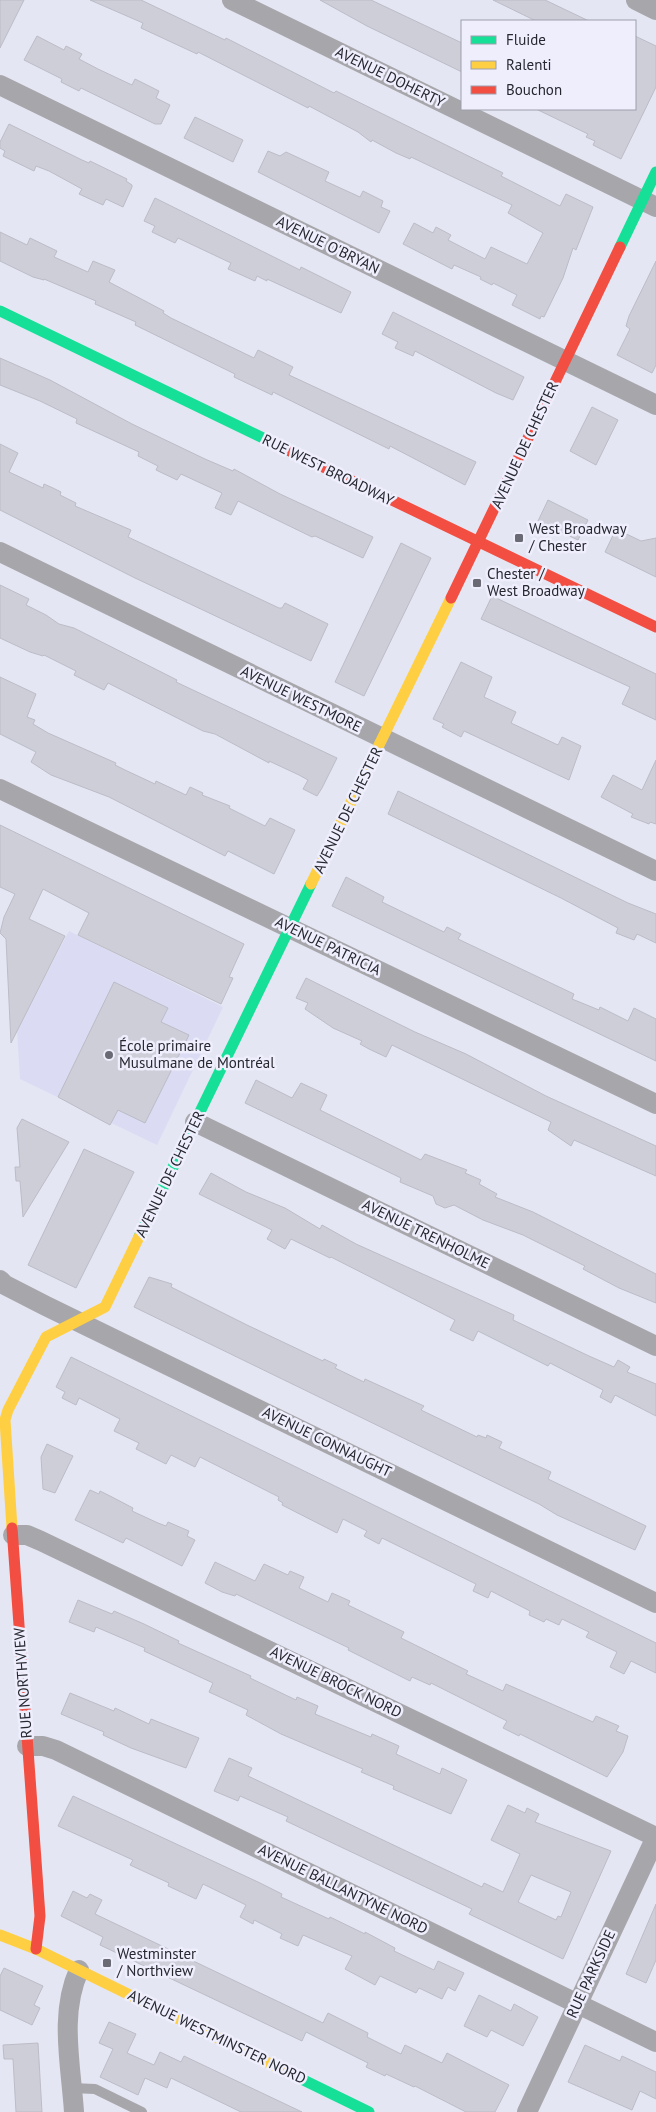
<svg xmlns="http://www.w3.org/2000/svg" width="656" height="2112" font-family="'PT Sans',sans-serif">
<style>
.built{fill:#dbdbf3}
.building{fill:#cdced8;stroke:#bbbcc6;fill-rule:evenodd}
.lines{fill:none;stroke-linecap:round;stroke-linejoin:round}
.lane{stroke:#a6a6ab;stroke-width:10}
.street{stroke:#a6a6ab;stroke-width:20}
.fast{stroke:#16e098;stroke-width:11}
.slow{stroke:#ffcf43;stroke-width:11}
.jam{stroke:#f24e42;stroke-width:11}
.poi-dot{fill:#6a6a74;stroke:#eeeefd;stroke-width:2}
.labels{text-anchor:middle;stroke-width:5;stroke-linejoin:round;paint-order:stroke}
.street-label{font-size:15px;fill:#272730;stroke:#eeeefd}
.poi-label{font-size:15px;fill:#272730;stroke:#eeeefd;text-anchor:start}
</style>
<rect width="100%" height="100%" fill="#e5e6f3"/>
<!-- built -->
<polygon class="built" points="69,931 223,1007 157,1145 20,1079 17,1030"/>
<!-- building -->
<g class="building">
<polygon points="0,0 24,0 0,48"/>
<polygon points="90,0 141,0 225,40 226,38 334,93 336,91 503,173 501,176 560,206 566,194 593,207 576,250 573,248 563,278 544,317 541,316 540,319 512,305 517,295 493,283 492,285 480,279 481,277 454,265 452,269 403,244 414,223 433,233 436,227 451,235 448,240 485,259 491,247 527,264 543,233 508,213 512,205 411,157 410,159 396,153 372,140 371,142 358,132 309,106 308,108 198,52 197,54 141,28 143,23"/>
<polygon points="320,0 371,0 462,43 462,72 367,26"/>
<polygon points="493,0 545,0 589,21 536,21"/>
<polygon points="37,36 64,50 66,46 82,54 79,59 98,69 132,85 135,79 159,91 156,98 170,105 161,124 155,124 81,88 79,91 61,82 62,79 24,60"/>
<polygon points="635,36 656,46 656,87 621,159 593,145 595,141 586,137 588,134 536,109 635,109"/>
<polygon points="195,117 243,140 233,162 184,138"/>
<polygon points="9,124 82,160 89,163 90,161 127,179 126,181 132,185 132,187 123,207 106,199 103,205 92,200 79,194 82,189 49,171 36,166 34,171 3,156 5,151 0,148 0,142"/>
<polygon points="268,151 280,156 286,152 329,172 325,181 360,197 363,191 383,201 381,207 390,211 379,233 258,172"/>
<polygon points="155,198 300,270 301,267 351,292 341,313 267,279 267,281 257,276 255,281 228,269 231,263 178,238 175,243 152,232 155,226 144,221"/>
<polygon points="0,232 27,245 30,238 57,251 54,257 88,272 93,261 115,270 109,282 164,311 163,313 171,318 254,358 258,350 293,367 289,375 476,462 465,485 390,446 389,449 273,392 272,395 234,377 235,374 135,325 136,322 95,304 96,301 44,279 44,280 33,277 0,261"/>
<polygon points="656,261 656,365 652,373 617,355 630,329 626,326 629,316"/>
<polygon points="393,312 524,377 513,400 496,393 415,351 413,356 395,348 398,342 382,334"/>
<polygon points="0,358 50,380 132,424 205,459 233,471 234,469 280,494 373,537 363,558 315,536 312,537 238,501 231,515 215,508 222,493 181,474 177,480 156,470 158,466 138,456 139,452 76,423 77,419 40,401 0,385"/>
<polygon points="592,407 618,420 596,465 570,451"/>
<polygon points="0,444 18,453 9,472 43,488 44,484 53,488 61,492 60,495 76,503 75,506 131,530 128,537 279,608 282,608 285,603 328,624 311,661 135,578 0,510"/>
<polygon points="548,500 588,520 578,540 538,521"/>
<polygon points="616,529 641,541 656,538 656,577 605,552"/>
<polygon points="401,543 431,558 364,696 335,682"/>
<polygon points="0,585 29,599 26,605 46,615 59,624 74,628 177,680 176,682 337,758 322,788 317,796 303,789 308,780 299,775 269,761 269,763 215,734 203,731 108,683 104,690 74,675 76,671 44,655 43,656 30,652 0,638"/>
<polygon points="492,596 656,674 656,720 622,704 630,687 481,619"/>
<polygon points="461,662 492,677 484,697 516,712 511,723 558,745 562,737 581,746 569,780 464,731 461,737 442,727 444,724 433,719"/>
<polygon points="0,677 36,694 27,717 35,720 33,724 48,733 116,763 115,765 125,770 155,784 156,781 186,795 190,787 203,793 202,795 230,806 229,808 265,826 270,818 295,830 274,874 228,851 225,856 109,797 51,775 31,762 36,752 0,734"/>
<polygon points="656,760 656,824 650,822 649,824 631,817 633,814 601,797 613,775 642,790"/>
<polygon points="398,791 628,903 656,914 656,943 637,934 634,940 616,933 618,928 561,898 388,814"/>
<polygon points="0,825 244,944 229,977 233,978 221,1004 78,935 89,913 43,889 29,919 65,936 11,1043 6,939 0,933 4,917 15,894 0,887"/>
<polygon points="346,877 384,897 382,902 444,932 447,927 461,934 458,939 574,994 572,999 599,1010 600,1007 628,1021 634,1008 656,1019 656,1061 332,906"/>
<polygon points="306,978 415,1032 466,1054 546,1096 656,1146 656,1176 574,1140 571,1146 548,1130 551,1122 392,1045 386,1057 369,1049 360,1044 362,1041 333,1028 305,1009 308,1003 296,998"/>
<polygon points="114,982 168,1008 161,1022 189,1035 145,1123 118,1110 110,1125 58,1097"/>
<polygon points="256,1080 292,1098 301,1083 327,1095 320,1110 421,1160 425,1154 467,1170 465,1173 481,1180 479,1184 497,1194 495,1197 533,1212 656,1274 656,1303 619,1288 583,1269 585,1266 523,1235 483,1220 454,1205 445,1208 436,1204 433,1196 400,1182 401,1178 245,1103"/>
<polygon points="22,1119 69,1142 23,1217 20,1181 16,1181 15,1167 20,1167 17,1128"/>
<polygon points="84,1149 134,1172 76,1288 28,1265"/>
<polygon points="211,1173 246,1192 285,1208 320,1229 322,1225 356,1244 514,1315 513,1320 589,1356 614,1367 618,1360 630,1367 627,1372 656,1384 656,1416 615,1395 611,1403 600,1397 603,1390 550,1363 548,1366 478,1331 473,1341 450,1330 455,1320 331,1257 330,1258 291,1239 285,1249 267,1239 272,1230 199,1194"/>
<polygon points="149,1277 172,1284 171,1287 247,1325 323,1361 324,1359 337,1365 335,1368 364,1382 365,1379 424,1406 421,1410 477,1437 478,1435 486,1438 487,1435 502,1442 499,1448 551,1472 548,1479 646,1526 635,1550 557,1515 539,1504 134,1307"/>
<polygon points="71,1357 656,1643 656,1673 631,1661 624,1674 610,1667 617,1652 586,1637 589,1632 562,1619 559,1625 546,1619 544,1622 529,1615 530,1611 491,1591 488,1598 473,1591 476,1584 382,1538 379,1544 364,1536 367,1531 343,1519 337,1533 282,1505 283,1503 278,1500 279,1497 200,1457 195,1467 171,1455 166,1464 136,1449 139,1443 114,1431 120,1419 79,1398 76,1405 62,1398 65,1392 56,1387"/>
<polygon points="47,1444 73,1456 55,1493 43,1489 41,1457"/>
<polygon points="90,1490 99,1494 100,1491 112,1497 133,1508 132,1511 158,1523 166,1526 168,1522 189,1531 187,1536 195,1540 182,1566 126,1538 123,1543 75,1520"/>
<polygon points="215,1562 255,1581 264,1564 288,1575 290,1571 304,1577 299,1588 328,1602 332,1593 350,1601 348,1605 404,1632 401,1638 468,1671 466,1674 503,1691 506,1684 593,1722 596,1716 619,1726 616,1731 628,1736 623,1752 607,1777 520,1734 519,1736 503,1728 507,1721 431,1683 430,1685 412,1677 410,1681 348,1650 349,1648 236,1594 235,1596 222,1592 205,1583"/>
<polygon points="78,1600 112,1614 114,1611 144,1624 179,1641 178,1643 251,1676 250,1678 296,1700 297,1697 318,1706 315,1714 371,1737 372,1734 399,1746 396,1754 440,1774 442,1768 467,1780 451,1814 393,1789 394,1786 361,1772 363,1769 281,1734 246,1715 248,1710 209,1692 213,1683 144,1651 145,1648 96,1627 94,1632 69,1622"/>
<polygon points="70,1693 114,1711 115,1708 149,1724 151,1719 199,1738 186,1768 131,1748 103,1735 104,1732 61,1714"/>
<path d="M229 1758 252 1768 248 1776 482 1887 484 1883 503 1892 520 1854 491 1840 508 1805 525 1813 527 1808 539 1814 535 1822 611 1851 563 1959 469 1914 472 1909 286 1821 288 1817 240 1796 238 1801 214 1791ZM531 1875 571 1892 561 1917 558 1916 556 1920 518 1902Z"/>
<polygon points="73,1796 258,1882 282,1894 281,1897 329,1919 330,1917 365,1934 365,1932 395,1948 394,1951 434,1970 438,1961 464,1973 455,1991 448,1987 442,1999 419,1988 416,1993 380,1976 375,1985 345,1969 352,1956 303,1935 298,1946 280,1938 282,1934 254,1920 253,1924 240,1917 246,1905 203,1884 196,1899 168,1886 169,1883 130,1865 133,1860 58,1826"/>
<polygon points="73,1891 87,1898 90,1894 102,1900 95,1914 323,2023 328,2013 368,2033 367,2037 401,2054 405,2045 442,2063 447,2053 509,2085 495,2112 466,2112 415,2086 414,2087 386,2074 385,2076 366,2067 368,2063 306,2032 302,2041 100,1945 103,1937 61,1916"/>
<polygon points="656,1904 656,1960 646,1983 626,1974"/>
<polygon points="4,1968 43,1986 34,2005 40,2008 32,2025 0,2010 0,1976"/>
<polygon points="479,1995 511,2011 514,2004 538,2017 523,2046 491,2030 487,2037 464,2026"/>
<polygon points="109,2022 136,2034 127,2053 154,2065 160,2052 181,2062 184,2056 302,2112 241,2112 171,2078 167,2088 145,2078 138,2095 100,2077 113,2049 99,2043"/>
<polygon points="38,2043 42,2112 16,2112 13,2059 4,2059 3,2045"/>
<polygon points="585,2045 620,2061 622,2056 656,2072 656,2099 640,2091 632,2110 568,2082"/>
</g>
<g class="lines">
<!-- lane -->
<polyline class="lane" points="72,2088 95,2089 142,2112"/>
<!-- street -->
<g class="street">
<polyline points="232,0 656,207"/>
<polyline points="636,0 656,10"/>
<polyline points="0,85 656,405"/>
<polyline points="0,552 656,871"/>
<polyline points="0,789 656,1104"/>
<polyline points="195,1122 656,1346"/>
<polyline points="0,1280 5,1285 46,1306 656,1603"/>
<polyline points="13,1535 27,1535 41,1541 656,1837"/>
<polyline points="27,1746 43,1746 56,1750 656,2042"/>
<path d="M74 2112C71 2065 59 2014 79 1970"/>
<polyline points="527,2112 656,1837"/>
</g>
<!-- fast -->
<g class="fast">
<polyline points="620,247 656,172"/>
<polyline points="0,311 290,451"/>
<polyline points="139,1237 311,884"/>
<polyline points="285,2071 369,2112"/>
</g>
<!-- slow -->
<g class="slow">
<polyline points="311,884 451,598"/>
<polyline points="12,1528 5,1420 8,1410 46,1337 105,1307 139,1237"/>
<polyline points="0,1935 36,1949 285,2071"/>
</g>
<!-- jam -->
<g class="jam">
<polyline points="290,451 656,627"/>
<polyline points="451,598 620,247"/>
<polyline points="12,1528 40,1916 36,1949"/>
</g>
</g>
<!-- markers -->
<g class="poi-dot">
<rect x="514" y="533" width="10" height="10" rx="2.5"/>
<rect x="472" y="578" width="10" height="10" rx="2.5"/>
<circle cx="109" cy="1055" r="5"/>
<rect x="102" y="1958" width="10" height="10" rx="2.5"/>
</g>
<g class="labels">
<!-- street labels -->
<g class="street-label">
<text transform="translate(390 77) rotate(26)" y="5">AVENUE DOHERTY</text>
<text transform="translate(328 245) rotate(26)" y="5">AVENUE O'BRYAN</text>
<text transform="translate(525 445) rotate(-65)" y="5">AVENUE DE CHESTER</text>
<text transform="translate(328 470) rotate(26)" y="5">RUE WEST BROADWAY</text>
<text transform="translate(301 699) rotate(26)" y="5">AVENUE WESTMORE</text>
<text transform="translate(348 810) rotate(-64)" y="5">AVENUE DE CHESTER</text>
<text transform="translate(328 946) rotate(26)" y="5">AVENUE PATRICIA</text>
<text transform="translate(170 1174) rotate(-64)" y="5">AVENUE DE CHESTER</text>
<text transform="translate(426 1234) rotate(26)" y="5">AVENUE TRENHOLME</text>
<text transform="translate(327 1442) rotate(26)" y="5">AVENUE CONNAUGHT</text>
<text transform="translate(336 1682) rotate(26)" y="5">AVENUE BROCK NORD</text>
<text transform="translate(23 1683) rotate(-94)" y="5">RUE NORTHVIEW</text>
<text transform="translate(343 1889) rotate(26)" y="5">AVENUE BALLANTYNE NORD</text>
<text transform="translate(591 1974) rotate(-65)" y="5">RUE PARKSIDE</text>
<text transform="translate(217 2037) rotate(26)" y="5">AVENUE WESTMINSTER NORD</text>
</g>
<!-- poi labels -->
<g class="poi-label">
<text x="529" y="534">West Broadway<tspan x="529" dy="17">/ Chester</tspan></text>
<text x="487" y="579">Chester /<tspan x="487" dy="17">West Broadway</tspan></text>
<text x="119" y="1051">École primaire<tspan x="119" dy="17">Musulmane de Montréal</tspan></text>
<text x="117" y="1959">Westminster<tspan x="117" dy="17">/ Northview</tspan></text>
</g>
</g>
<!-- legend -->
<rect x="461" y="20" width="175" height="90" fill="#eeeefd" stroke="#9e9eab"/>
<rect x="471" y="36" width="25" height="8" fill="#16e098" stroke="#9e9eab"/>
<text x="506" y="45" font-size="15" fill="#272730">Fluide</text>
<rect x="471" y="61" width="25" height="8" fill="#ffcf43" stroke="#9e9eab"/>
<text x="506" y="70" font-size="15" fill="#272730">Ralenti</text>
<rect x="471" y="86" width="25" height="8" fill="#f24e42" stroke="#9e9eab"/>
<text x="506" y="95" font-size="15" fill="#272730">Bouchon</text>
</svg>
